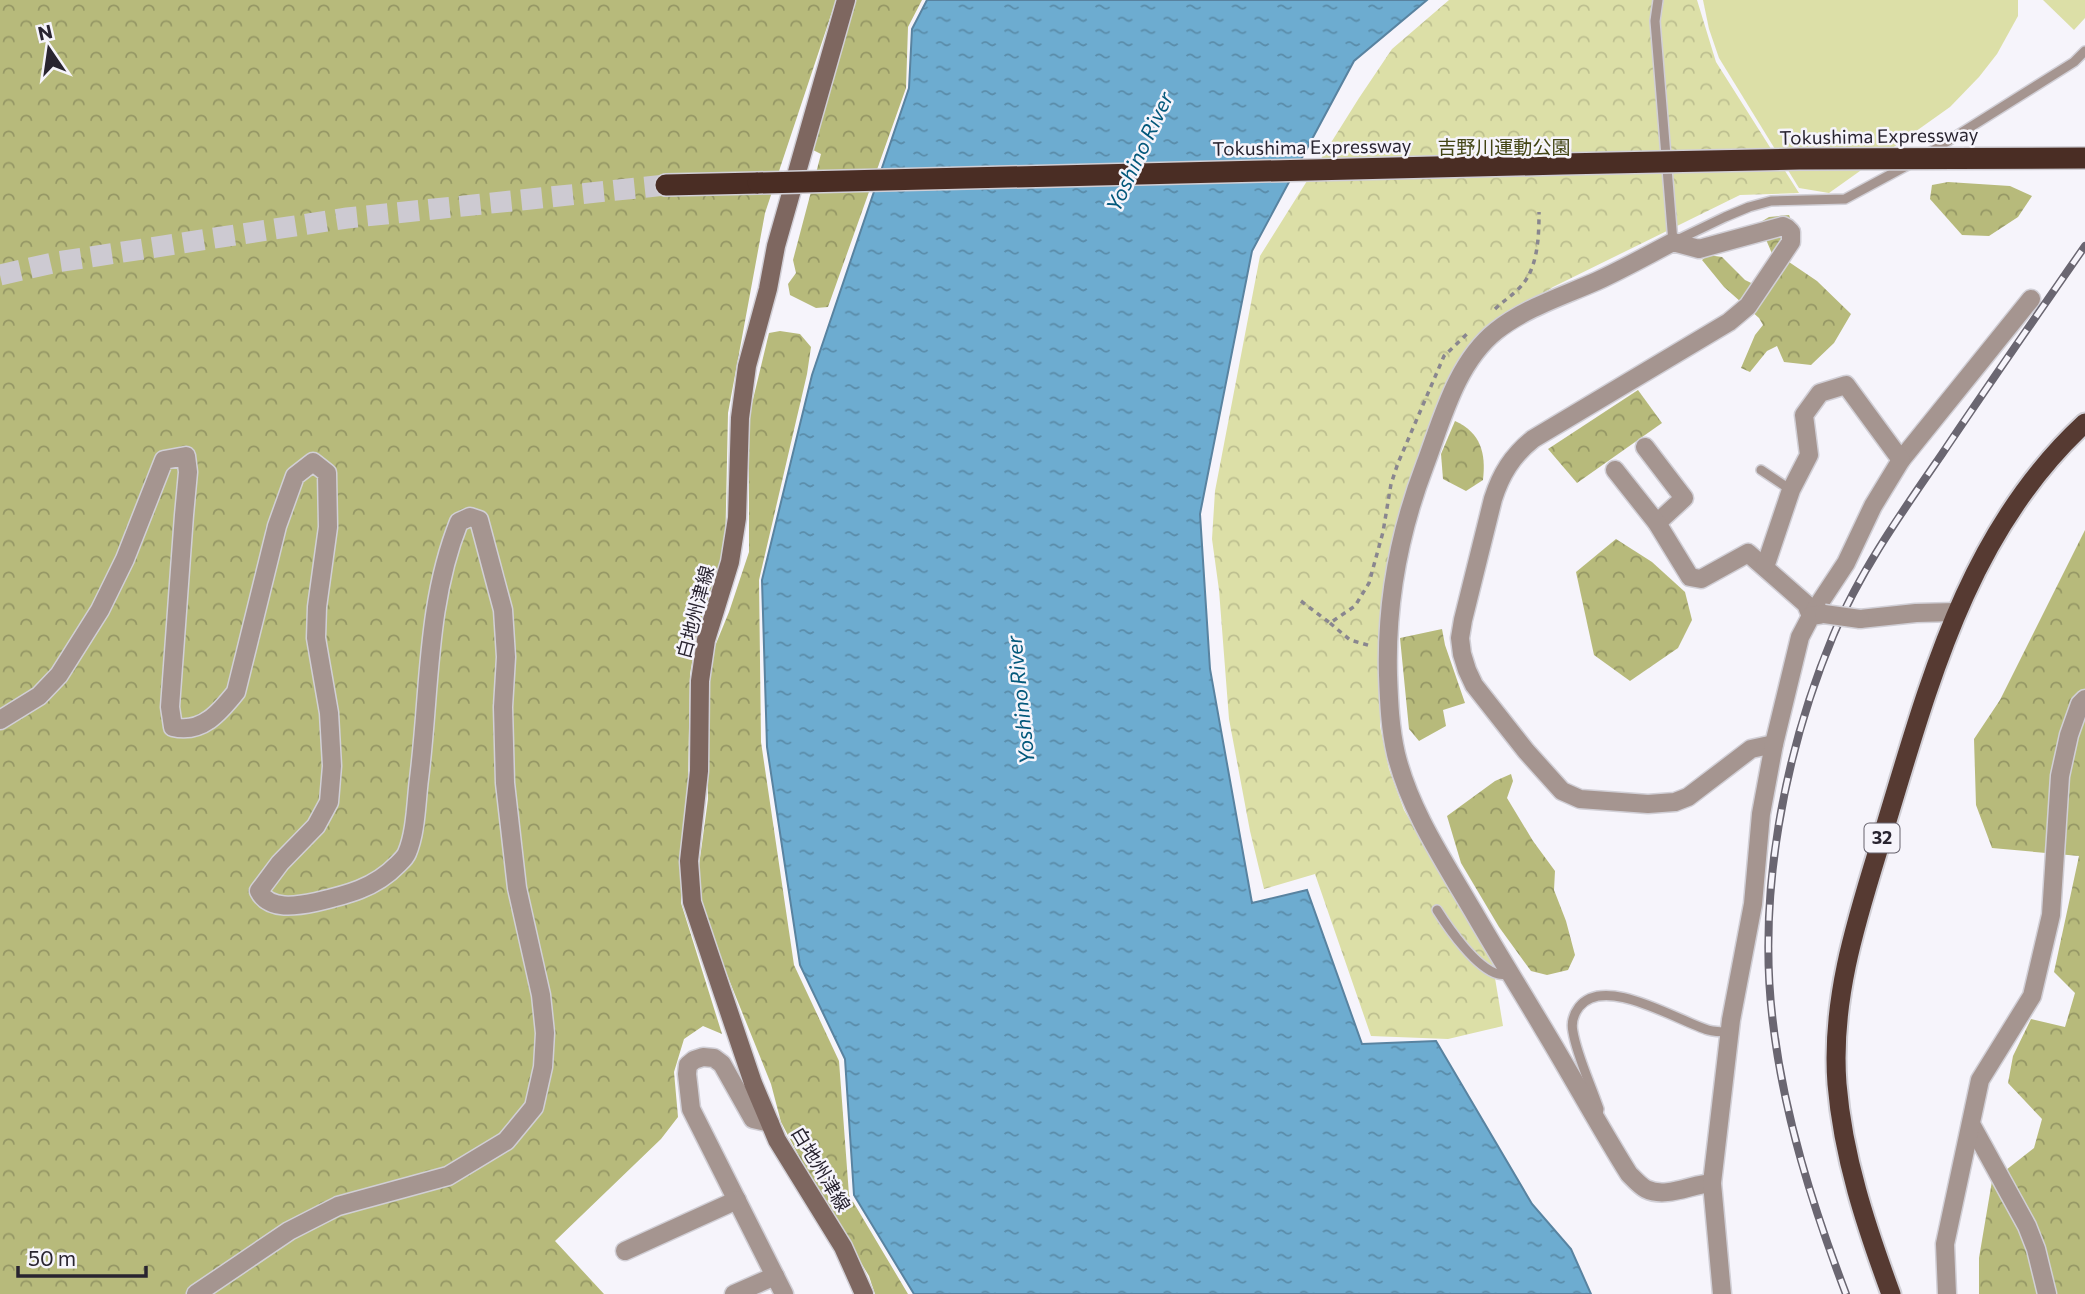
<svg xmlns="http://www.w3.org/2000/svg" width="2085" height="1294" font-family="Commissioner,'Noto Sans JP',sans-serif">
<style>
.forest{fill:url(#forest-crowns)}
.park{fill:url(#park-crowns)}
.pitch{fill:#dcdfa7}
.water{fill:url(#water-ripples);stroke:#5983a0;stroke-width:2}
.lines{fill:none;stroke-linecap:round;stroke-linejoin:round}
.motorway-tunnel{stroke:#cdcad2;stroke-width:21;stroke-dasharray:21 10;stroke-linecap:butt}
.service-casing{stroke:#d1cfd6;stroke-width:12}
.minor-casing{stroke:#d1cfd6;stroke-width:21}
.secondary-casing{stroke:#d1cfd6;stroke-width:21}
.trunk-casing{stroke:#d1cfd6;stroke-width:23}
.motorway-casing{stroke:#d1cfd6;stroke-width:24}
.path{stroke:#89868f;stroke-width:3.5;stroke-dasharray:5 5;stroke-linecap:butt}
.service{stroke:#a59590;stroke-width:9}
.minor{stroke:#a59590;stroke-width:18}
.secondary{stroke:#7e6760;stroke-width:18}
.trunk{stroke:#563a32;stroke-width:19}
.motorway{stroke:#4a2d24;stroke-width:21}
.rail-casing{stroke:#6a6671;stroke-width:8}
.rail{stroke:#f6f4fb;stroke-width:5;stroke-dasharray:16;stroke-linecap:butt}
.minor-bridge-casing{stroke:#d1cfd6;stroke-width:21;stroke-linecap:butt}
.motorway-bridge-casing{stroke:#d1cfd6;stroke-width:24;stroke-linecap:butt}
.minor-bridge{stroke:#a59590;stroke-width:18}
.motorway-bridge{stroke:#4a2d24;stroke-width:21}
.labels{text-anchor:middle;stroke-width:5;stroke-linejoin:round;paint-order:stroke}
.shield{fill:#f6f4fb;stroke:#66626d;stroke-width:2}
.shield-label{font-size:18px;font-weight:bold;fill:#292430}
.street-label{font-size:19px;fill:#292430;stroke:#f6f4fb}
.park-label{font-size:19px;fill:#434515;stroke:#f6f4fb}
.water-label{font-size:21px;font-style:italic;fill:#03587b;stroke:#f6f4fb}
</style>
<defs>
<pattern id="forest-crowns" width="20" height="18" patternUnits="userSpaceOnUse" patternTransform="scale(1.75)"><rect width="20" height="18" fill="#b7ba7b"/><path d="M2 6a3 3 0 1 1 6 0M12 15a3 3 0 1 1 6 0" fill="none" stroke="#959765"/></pattern>
<pattern id="park-crowns" width="20" height="18" patternUnits="userSpaceOnUse" patternTransform="scale(1.75)"><rect width="20" height="18" fill="#dcdfa7"/><path d="M2 6a3 3 0 1 1 6 0M12 15a3 3 0 1 1 6 0" fill="none" stroke="#bdbf90"/></pattern>
<pattern id="water-ripples" width="26" height="14" patternUnits="userSpaceOnUse" patternTransform="scale(1.75)"><rect width="26" height="14" fill="#6dacd0"/><path d="M2 4q2-2 4 0t4 0M15 11q2-2 4 0t4 0" fill="none" stroke="#5a8ca9"/></pattern>
</defs>
<rect width="100%" height="100%" fill="#f6f4fb"/>
<!-- forest -->
<g class="forest">
<polygon points="0,0 836,0 765,213 728,413 725,553 698,628 690,674 688,783 681,851 681,903 722,1034 703,1026 684,1039 674,1072 678,1117 661,1139 555,1241 604,1294 0,1294"/>
<polygon points="856,0 922,0 908,27 906,88 828,307 816,308 790,295 788,284 796,273 793,260 821,154 813,150"/>
<polygon points="1948,182 2010,186 2032,196 2018,217 1989,236 1962,235 1930,199 1932,185"/>
<polygon points="1789,215 1801,244 1789,262 1817,281 1851,314 1834,343 1811,365 1784,362 1777,346 1767,351 1750,372 1741,368 1755,335 1763,325 1759,318 1724,287 1702,260 1708,255 1722,257 1745,280 1770,292 1773,256 1759,223 1769,217"/>
<polygon points="780,331 800,334 811,347 807,374 759,580 761,742 794,965 839,1061 849,1195 908,1294 875,1294 869,1276 814,1185 781,1122 771,1084 709,930 699,897 698,873 708,799 706,688 713,651 729,612 749,552 749,416 769,333"/>
<polygon points="1638,390 1662,423 1577,483 1548,449"/>
<path d="M1455 421C1481 433 1486 453 1483 480L1466 491 1443 479 1441 454Z"/>
<polygon points="2085,530 2085,1294 1979,1294 1979,1258 1992,1181 2034,1148 2042,1119 2008,1083 2013,1056 2031,1019 2065,1027 2075,993 2054,972 2079,856 1992,848 1976,805 1974,739 2000,700"/>
<polygon points="1616,539 1652,562 1685,592 1692,620 1678,648 1630,681 1594,655 1576,572"/>
<polygon points="1442,629 1445,645 1465,703 1443,710 1446,726 1419,741 1409,729 1400,638"/>
<polygon points="1511,774 1513,781 1507,798 1533,841 1555,871 1554,890 1566,921 1575,955 1568,970 1547,975 1531,971 1499,927 1461,863 1447,816 1495,781"/>
</g>
<!-- park -->
<polygon class="park" points="1449,0 1697,0 1716,62 1799,193 1740,195 1553,287 1514,313 1473,348 1382,615 1380,726 1389,769 1404,810 1492,960 1503,1026 1448,1039 1371,1036 1315,874 1264,889 1250,831 1229,719 1219,590 1212,539 1215,491 1260,256 1359,98 1392,49"/>
<!-- pitch -->
<g class="pitch">
<polygon points="1703,0 2018,0 2018,16 1997,54 1979,77 1950,107 1829,193 1799,188 1719,58 1709,29"/>
<polygon points="2043,0 2085,0 2085,18 2074,30"/>
</g>
<!-- water -->
<polygon class="water" points="927,0 1427,0 1354,61 1252,251 1200,514 1210,669 1252,903 1307,890 1362,1044 1436,1041 1532,1204 1571,1249 1591,1294 914,1294 854,1195 845,1059 800,965 767,747 762,580 812,375 909,88 912,29"/>
<g class="lines">
<!-- motorway-tunnel -->
<polyline class="motorway-tunnel" points="0,275 57,262 347,218 666,185"/>
<defs>
<g id="service">
<polyline points="1658,0 1655,21 1673,242 1725,217 1749,207 1771,201 1845,199 1910,164"/>
<polyline points="1929,153 2074,62 2085,51"/>
<polyline points="1761,470 1791,490"/>
<path d="M1437 910C1449 929 1476 968 1498 974 1502 975 1506 975 1510 975"/>
<path d="M1598 1114 1599 1109C1591 1085 1577 1056 1573 1032 1571 1023 1573 1015 1579 1007 1604 974 1678 1021 1708 1030 1715 1032 1722 1032 1729 1032"/>
</g>
<g id="minor">
<polyline points="1645,447 1684,498 1657,523"/>
<polyline points="1901,460 2031,299"/>
<polyline points="1615,470 1657,523 1690,577 1701,579 1748,553 1806,604 1811,616"/>
<polyline points="1765,567 1791,490 1809,455 1804,415 1820,393 1846,385 1901,460 1873,506 1846,563 1811,616"/>
<polyline points="1860,619 1916,613 1956,612"/>
<path d="M0 720 39 696 59 675 100 610 125 559 164 460 186 456 188 472 184 515 170 707 173 727C202 734 220 712 236 692L277 526 295 476 313 462 327 473 328 527 317 607 316 638 329 713 332 766 329 802 316 826 280 863 259 891C269 911 297 906 316 902 346 895 375 888 397 865 400 862 405 858 407 853 416 832 416 803 419 779 430 693 426 604 459 522L470 517 479 520 503 610 506 657 503 707 505 783 517 888 541 995 545 1033 543 1067 534 1107 506 1141 448 1176 338 1206 289 1231 196 1294"/>
<polyline points="770,1123 753,1119 722,1064 714,1058 703,1057 694,1060 688,1065 687,1074 691,1109 784,1294"/>
<polyline points="1971,1124 2027,1226 2036,1249 2047,1294"/>
<path d="M1712 1183C1692 1184 1666 1199 1646 1189 1640 1186 1634 1179 1629 1174 1599 1126 1572 1076 1543 1028 1520 989 1496 951 1473 911 1444 861 1410 811 1396 754 1390 728 1389 702 1388 675 1386 602 1399 533 1425 465 1442 420 1456 363 1496 331 1525 308 1563 296 1597 281 1623 269 1648 255 1673 242L1699 249 1783 226 1787 228 1791 232V242L1748 306 1729 322 1533 439C1512 456 1501 474 1493 499L1463 620 1460 638 1462 654 1467 670 1474 685 1526 751 1562 791 1580 799 1648 804 1675 802 1688 797 1751 749 1774 744"/>
<polyline points="625,1251 737,1200"/>
<polyline points="734,1294 775,1276"/>
<polyline points="1722,1294 1712,1183 1731,1020 1753,904 1761,814 1774,744 1800,637 1811,616 1824,614"/>
<polyline points="1947,1294 1945,1244 1980,1080 2032,996 2051,915 2060,776 2069,735 2080,704 2085,699"/>
</g>
<polyline id="secondary" points="846,0 776,246 768,289 747,366 740,418 737,518 730,562 706,640 700,681 699,771 689,861 692,902 753,1083 777,1140 843,1247 864,1294"/>
<path id="trunk" d="M1891 1294C1866 1226 1843 1157 1837 1084 1830 993 1861 907 1887 821 1931 676 1970 529 2085 423"/>
<polyline id="motorway" points="666,185 758,183"/>
</defs>
<!-- service casing -->
<use href="#service" class="service-casing"/>
<!-- minor casing -->
<use href="#minor" class="minor-casing"/>
<!-- secondary casing -->
<use href="#secondary" class="secondary-casing"/>
<!-- trunk casing -->
<use href="#trunk" class="trunk-casing"/>
<!-- motorway casing -->
<use href="#motorway" class="motorway-casing"/>
<!-- path -->
<g class="path">
<path d="M1495 309C1502 302 1509 298 1516 291 1538 273 1539 238 1539 212"/>
<polyline points="1301,601 1330,623 1355,606 1369,583 1383,532 1391,484 1398,463 1444,356 1468,333"/>
<polyline points="1330,623 1350,640 1371,646"/>
</g>
<!-- service -->
<use href="#service" class="service"/>
<!-- minor -->
<use href="#minor" class="minor"/>
<!-- secondary -->
<use href="#secondary" class="secondary"/>
<!-- trunk -->
<use href="#trunk" class="trunk"/>
<!-- motorway -->
<use href="#motorway" class="motorway"/>
<defs>
<path id="rail" d="M1846 1294C1813 1207 1784 1116 1773 1023 1757 896 1784 753 1833 636 1860 571 1902 512 1942 454 1989 384 2037 315 2085 246"/>
</defs>
<!-- rail casing -->
<use href="#rail" class="rail-casing"/>
<!-- rail -->
<use href="#rail" class="rail"/>
<defs>
<polyline id="minor-bridge" points="1824,614 1860,619"/>
<polyline id="motorway-bridge" points="758,183 1562,164 1799,159 2085,158"/>
</defs>
<!-- minor-bridge casing -->
<use href="#minor-bridge" class="minor-bridge-casing"/>
<!-- motorway-bridge casing -->
<use href="#motorway-bridge" class="motorway-bridge-casing"/>
<!-- minor-bridge -->
<use href="#minor-bridge" class="minor-bridge"/>
<!-- motorway-bridge -->
<use href="#motorway-bridge" class="motorway-bridge"/>
</g>
<g class="labels">
<!-- shield labels -->
<rect class="shield" x="1864.5" y="823.5" width="35" height="29" rx="5"/>
<g class="shield-label">
<text x="1882" y="844">32</text>
</g>
<!-- street labels -->
<g class="street-label">
<text transform="translate(1879 136) rotate(-1)" y="7">Tokushima Expressway</text>
<text transform="translate(1312 147) rotate(-1)" y="7">Tokushima Expressway</text>
<text transform="translate(695 612) rotate(-75)" y="7">白地州津線</text>
<text transform="translate(821 1169) rotate(59)" y="7">白地州津線</text>
</g>
<!-- park labels -->
<g class="park-label">
<text x="1504" y="154">吉野川運動公園</text>
</g>
<!-- water labels -->
<g class="water-label">
<text transform="translate(1140 152) rotate(-65)" y="7">Yoshino River</text>
<text transform="translate(1021 700) rotate(-96)" y="7">Yoshino River</text>
</g>
</g>
<!-- north arrow -->
<g transform="translate(49 49) rotate(347)" stroke="#f6f4fb" stroke-width="5" paint-order="stroke">
<path d="M0-5L12 26L0 18L-12 26Z" fill="#292430"/>
<text y="-10" font-size="19" font-weight="bold" text-anchor="middle" fill="#292430">N</text>
</g>
<!-- scale -->
<path d="M18 1266v10h128v-10" fill="none" stroke="#292430" stroke-width="3.5"/>
<text x="28" y="1266" font-size="21" fill="#292430" stroke="#f6f4fb" stroke-width="5" paint-order="stroke">50 m</text>
</svg>
